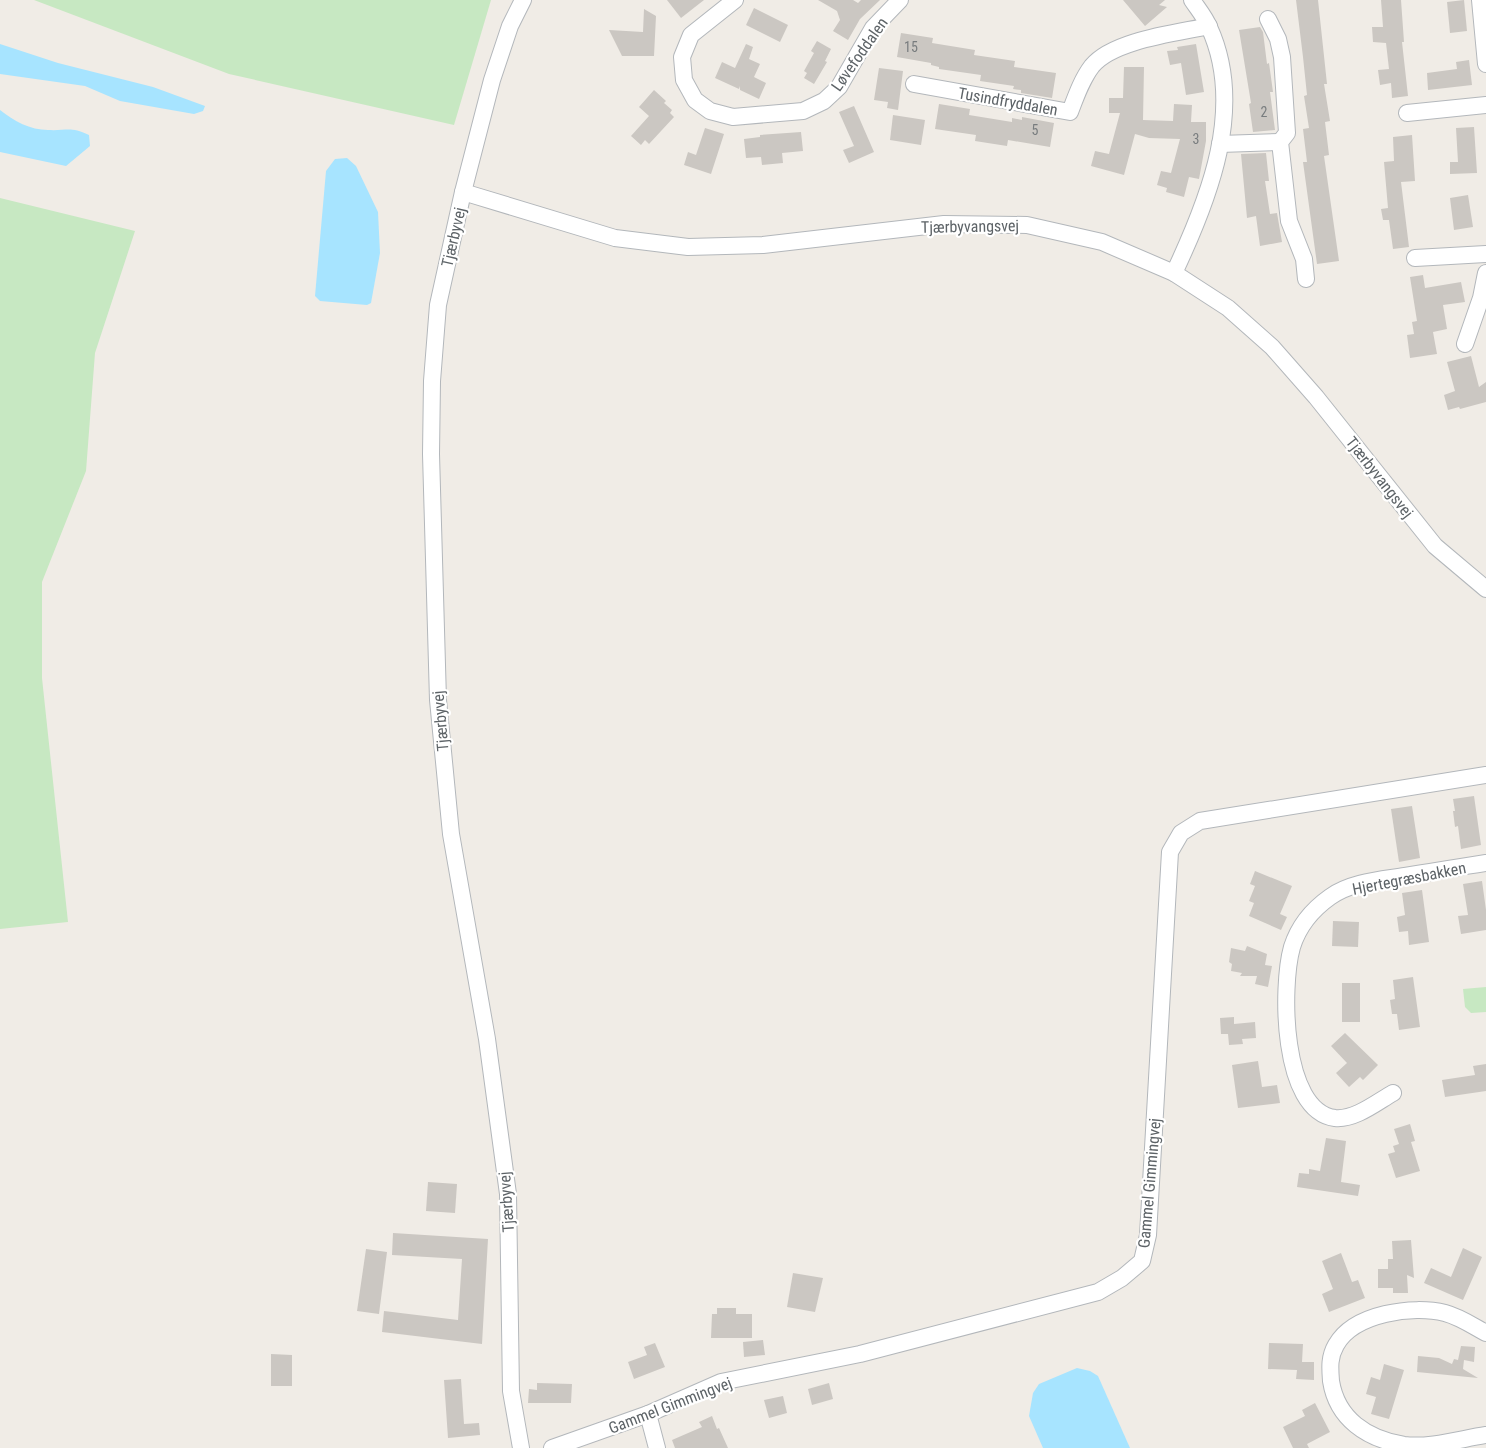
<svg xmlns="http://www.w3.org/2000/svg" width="1486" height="1448" font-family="'Roboto Condensed',sans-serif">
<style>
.green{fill:#c7e8c2}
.water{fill:#a7e4ff}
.building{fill:#cbc7c2}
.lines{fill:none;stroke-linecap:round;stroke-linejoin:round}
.minor-casing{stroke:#b3b7bb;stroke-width:18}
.minor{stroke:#fff;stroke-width:16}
.labels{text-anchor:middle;stroke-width:4.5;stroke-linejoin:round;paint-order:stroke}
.number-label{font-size:14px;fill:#787c7e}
.street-label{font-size:16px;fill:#5d6367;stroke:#fff}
</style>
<rect width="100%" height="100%" fill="#f0ece6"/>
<!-- green -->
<g class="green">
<polygon points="34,0 491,0 454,125 229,74"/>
<polygon points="0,198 135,231 95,353 86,471 42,582 42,678 68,922 0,929"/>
<polygon points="1486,987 1486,1012 1471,1013 1465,1007 1463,989"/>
</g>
<!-- water -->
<g class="water">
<polygon points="0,44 58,63 153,87 205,106 203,111 194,114 120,101 85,86 0,74"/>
<path d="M0 110C14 121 30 130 48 130 67 131 70 126 89 135L90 146 66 166 0 152Z"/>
<polygon points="347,158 356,166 378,212 380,253 371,303 367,305 320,301 315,296 326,171 335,159"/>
<polygon points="1077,1368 1090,1371 1098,1376 1130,1448 1043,1448 1029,1416 1033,1393 1039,1384"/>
</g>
<!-- building -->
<g class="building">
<polygon points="667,0 704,0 681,18"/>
<polygon points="818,0 853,0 858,3 861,0 880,0 860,19 848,40 833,31 840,20 837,11"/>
<polygon points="1123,0 1165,0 1159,5 1167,7 1145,26"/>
<polygon points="1296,0 1318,0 1327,84 1324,84 1330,121 1325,122 1329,155 1324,156 1339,261 1317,264 1303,162 1307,162 1303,129 1309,128 1304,96 1307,95 1303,57"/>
<polygon points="1381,0 1401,0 1404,42 1402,42 1408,96 1392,98 1391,83 1380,85 1378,70 1389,69 1386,43 1373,42 1372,27 1383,27"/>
<polygon points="1464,0 1467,31 1450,33 1447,2"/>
<polygon points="754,8 788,25 780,42 746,25"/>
<polygon points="644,9 656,16 654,56 622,56 609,30 643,32"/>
<polygon points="1260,27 1263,32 1267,64 1269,63 1273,92 1270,92 1275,130 1253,132 1249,104 1251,103 1239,30"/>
<polygon points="901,33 933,38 932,43 975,50 974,55 1015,61 1014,67 1056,73 1052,98 1021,93 1021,90 1013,89 1014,86 980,81 981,75 939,69 939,67 931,65 931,63 897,57"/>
<polygon points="817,41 831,49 825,61 827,62 814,84 804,78 807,73 804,71 814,53 811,51"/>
<polygon points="746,44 753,47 749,59 760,64 754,77 766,83 759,99 740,90 740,86 739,89 715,78 722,62 735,68"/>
<polygon points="1196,44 1204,92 1186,95 1181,63 1170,65 1167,51 1178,50 1177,47"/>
<polygon points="1469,60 1472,85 1428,90 1427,73 1457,69 1456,62"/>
<polygon points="1124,67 1144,67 1143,120 1173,121 1174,104 1192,105 1191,122 1206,122 1206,141 1199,179 1189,177 1184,197 1166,192 1167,188 1157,185 1161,171 1171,173 1180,139 1149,138 1135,134 1124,175 1091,166 1095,151 1109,154 1120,113 1109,113 1109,98 1123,98"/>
<polygon points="879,68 903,71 898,110 887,108 888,102 874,100"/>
<polygon points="654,90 666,101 664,103 672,110 670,113 674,117 649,144 645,140 641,145 631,136 649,116 639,107"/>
<polygon points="939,104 970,109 969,115 1012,122 1012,118 1022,120 1022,117 1054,123 1050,147 1008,140 1007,146 975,141 976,135 935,129"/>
<polygon points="854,106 874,152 849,163 843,150 854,146 839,112"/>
<polygon points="893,115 925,120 921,145 890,140"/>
<polygon points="1474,127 1477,173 1450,174 1450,162 1458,162 1456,128"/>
<polygon points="705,128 724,134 711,174 684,165 688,152 696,155"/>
<polygon points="801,132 803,151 782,153 783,163 762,165 761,157 746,158 744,139 760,137 760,135"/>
<polygon points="1412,135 1415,181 1401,182 1409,247 1393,249 1389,220 1383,220 1381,209 1388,208 1384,162 1394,161 1393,137"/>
<polygon points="1266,153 1269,181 1265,181 1270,214 1277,213 1282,242 1260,246 1256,216 1247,218 1241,154"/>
<polygon points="1468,195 1473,227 1454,230 1450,198"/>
<polygon points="1423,275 1425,288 1461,282 1465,302 1443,305 1447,329 1433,332 1437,354 1410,358 1407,335 1414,334 1412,322 1417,321 1410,277"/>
<polygon points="1471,356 1479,387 1486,382 1486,402 1460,409 1459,407 1448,410 1444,395 1455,391 1447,362"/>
<polygon points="1474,796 1481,845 1461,849 1458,826 1455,827 1453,811 1455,811 1453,799"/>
<polygon points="1412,806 1420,858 1399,862 1391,809"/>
<polygon points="1255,871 1292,886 1280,914 1287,917 1281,930 1249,916 1254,903 1249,901 1255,886 1250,884"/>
<polygon points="1482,881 1486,910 1486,930 1461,934 1458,916 1468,915 1463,884"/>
<polygon points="1422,890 1429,942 1409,945 1408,931 1399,932 1397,917 1405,915 1402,893"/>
<polygon points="1333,921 1359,922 1358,947 1332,946"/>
<polygon points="1247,946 1267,954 1265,965 1272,966 1268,987 1255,984 1257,976 1240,976 1242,973 1231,971 1232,964 1229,962 1231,948 1245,951"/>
<polygon points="1413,977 1420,1027 1399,1030 1397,1014 1392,1014 1390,1000 1395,999 1393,980"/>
<rect x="1342" y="983" width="18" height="39"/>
<polygon points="1234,1017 1234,1024 1255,1022 1256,1038 1242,1039 1243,1044 1229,1045 1228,1034 1221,1034 1220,1018"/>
<polygon points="1345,1033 1378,1065 1363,1080 1360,1077 1349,1087 1336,1073 1347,1063 1331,1046"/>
<polygon points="1258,1061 1262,1087 1277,1085 1280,1103 1238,1108 1232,1065"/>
<polygon points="1486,1064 1486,1091 1445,1097 1442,1080 1475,1075 1473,1066"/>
<polygon points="1410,1124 1415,1141 1411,1142 1420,1171 1396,1178 1388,1154 1395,1152 1393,1146 1399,1144 1394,1129"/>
<polygon points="1326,1138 1346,1141 1341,1182 1360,1185 1358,1196 1297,1187 1299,1173 1309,1174 1309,1169 1320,1171"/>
<polygon points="428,1182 457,1184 455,1213 426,1211"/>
<polygon points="393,1233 488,1239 482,1344 382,1332 384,1311 458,1320 462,1259 392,1255"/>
<polygon points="1411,1240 1414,1278 1407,1275 1408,1293 1393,1293 1393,1288 1378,1288 1378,1269 1388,1269 1388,1259 1393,1259 1392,1241"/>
<polygon points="1463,1248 1482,1257 1463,1300 1424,1283 1431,1268 1451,1277"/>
<polygon points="366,1249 387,1252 379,1314 357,1311"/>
<polygon points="1341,1253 1352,1282 1358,1280 1365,1298 1329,1312 1322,1294 1333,1289 1322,1261"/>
<polygon points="793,1273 823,1278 815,1312 787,1307"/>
<polygon points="717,1308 736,1308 736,1314 752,1314 752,1338 711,1338 712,1314 717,1314"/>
<polygon points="763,1340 765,1355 744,1357 743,1342"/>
<polygon points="655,1343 665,1367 634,1379 628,1362 647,1355 644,1347"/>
<polygon points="1269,1343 1303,1344 1302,1362 1314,1362 1314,1380 1296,1379 1297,1370 1268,1369"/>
<polygon points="1461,1346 1475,1347 1474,1362 1464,1360 1463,1369 1478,1378 1417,1372 1418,1356 1439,1358 1452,1364 1454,1359 1458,1360"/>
<polygon points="271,1354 292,1355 292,1386 271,1386"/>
<polygon points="1384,1364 1404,1370 1389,1419 1371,1414 1376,1397 1366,1394 1371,1377 1380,1380"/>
<polygon points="461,1379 464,1424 479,1423 480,1435 448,1438 444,1380"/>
<polygon points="537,1383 572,1384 571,1403 528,1403 529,1389 537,1390"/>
<polygon points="829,1383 833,1399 812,1405 808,1389"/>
<polygon points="783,1396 787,1413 769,1418 764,1400"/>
<polygon points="1315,1403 1330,1432 1307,1444 1309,1448 1293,1448 1283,1427 1305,1416 1302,1410"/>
<polygon points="712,1416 717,1429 719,1428 728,1448 675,1448 672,1440 702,1427 699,1422"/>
</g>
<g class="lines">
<defs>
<g id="minor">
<polyline points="735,0 691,35 682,57 684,80 695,100 710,111 733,117 803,111 824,101 839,87 873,28 900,0"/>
<polyline points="1480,0 1486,64"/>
<polyline points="1268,19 1278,39 1282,57 1287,133 1280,142 1289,221 1304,259 1306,279"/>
<path d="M914 84 1070 112C1076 96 1082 79 1092 66 1113 40 1177 33 1209 26"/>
<polyline points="1407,113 1486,105"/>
<polyline points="1220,144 1280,142"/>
<polyline points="463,192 615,238 688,247 763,245 944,224 1027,225 1102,242 1174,273 1228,308 1272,347 1316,397 1435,546 1486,589"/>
<polyline points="1415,258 1486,254"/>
<path d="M1174 273C1209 199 1246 107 1209 27 1205 17 1198 9 1192 0"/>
<polyline points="1465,344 1481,298 1486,273"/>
<path d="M1393 1093C1377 1102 1355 1120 1335 1118 1281 1111 1281 986 1292 947 1299 925 1313 909 1330 897 1351 882 1380 880 1405 876 1432 872 1459 867 1486 863"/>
<path d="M1486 1333C1473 1326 1460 1317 1445 1313 1413 1305 1354 1313 1336 1345 1329 1357 1330 1368 1331 1381 1337 1419 1367 1439 1404 1445 1431 1448 1460 1439 1486 1435"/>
<polyline points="648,1414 657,1448"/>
<polyline points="521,1448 511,1391 508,1194 487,1039 451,834 438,700 431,454 432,381 438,305 463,192 492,80 510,26 523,0"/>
<polyline points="552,1448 648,1414 721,1382 860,1354 1098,1292 1122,1278 1142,1261 1148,1235 1170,852 1181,833 1200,821 1486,775"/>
</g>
</defs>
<!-- minor casing -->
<use href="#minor" class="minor-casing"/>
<!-- minor -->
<use href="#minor" class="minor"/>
</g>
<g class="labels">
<!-- number labels -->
<g class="number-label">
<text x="911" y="52">15</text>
<text x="1264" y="117">2</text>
<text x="1035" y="135">5</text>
<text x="1196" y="144">3</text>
</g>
<!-- street labels -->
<g class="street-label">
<text transform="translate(859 54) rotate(-55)" y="6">Løvefoddalen</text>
<text transform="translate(1008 101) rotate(10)" y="6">Tusindfryddalen</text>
<text transform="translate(970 226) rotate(-1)" y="6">Tjærbyvangsvej</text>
<text transform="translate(453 237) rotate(-77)" y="6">Tjærbyvej</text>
<text transform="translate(1380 477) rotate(52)" y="6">Tjærbyvangsvej</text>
<text transform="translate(440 721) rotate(-95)" y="6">Tjærbyvej</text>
<text transform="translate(1409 878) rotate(-11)" y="6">Hjertegræsbakken</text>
<text transform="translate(1149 1183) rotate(-85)" y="6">Gammel Gimmingvej</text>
<text transform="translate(506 1202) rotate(-94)" y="6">Tjærbyvej</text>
<text transform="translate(670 1405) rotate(-21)" y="6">Gammel Gimmingvej</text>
</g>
</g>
</svg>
